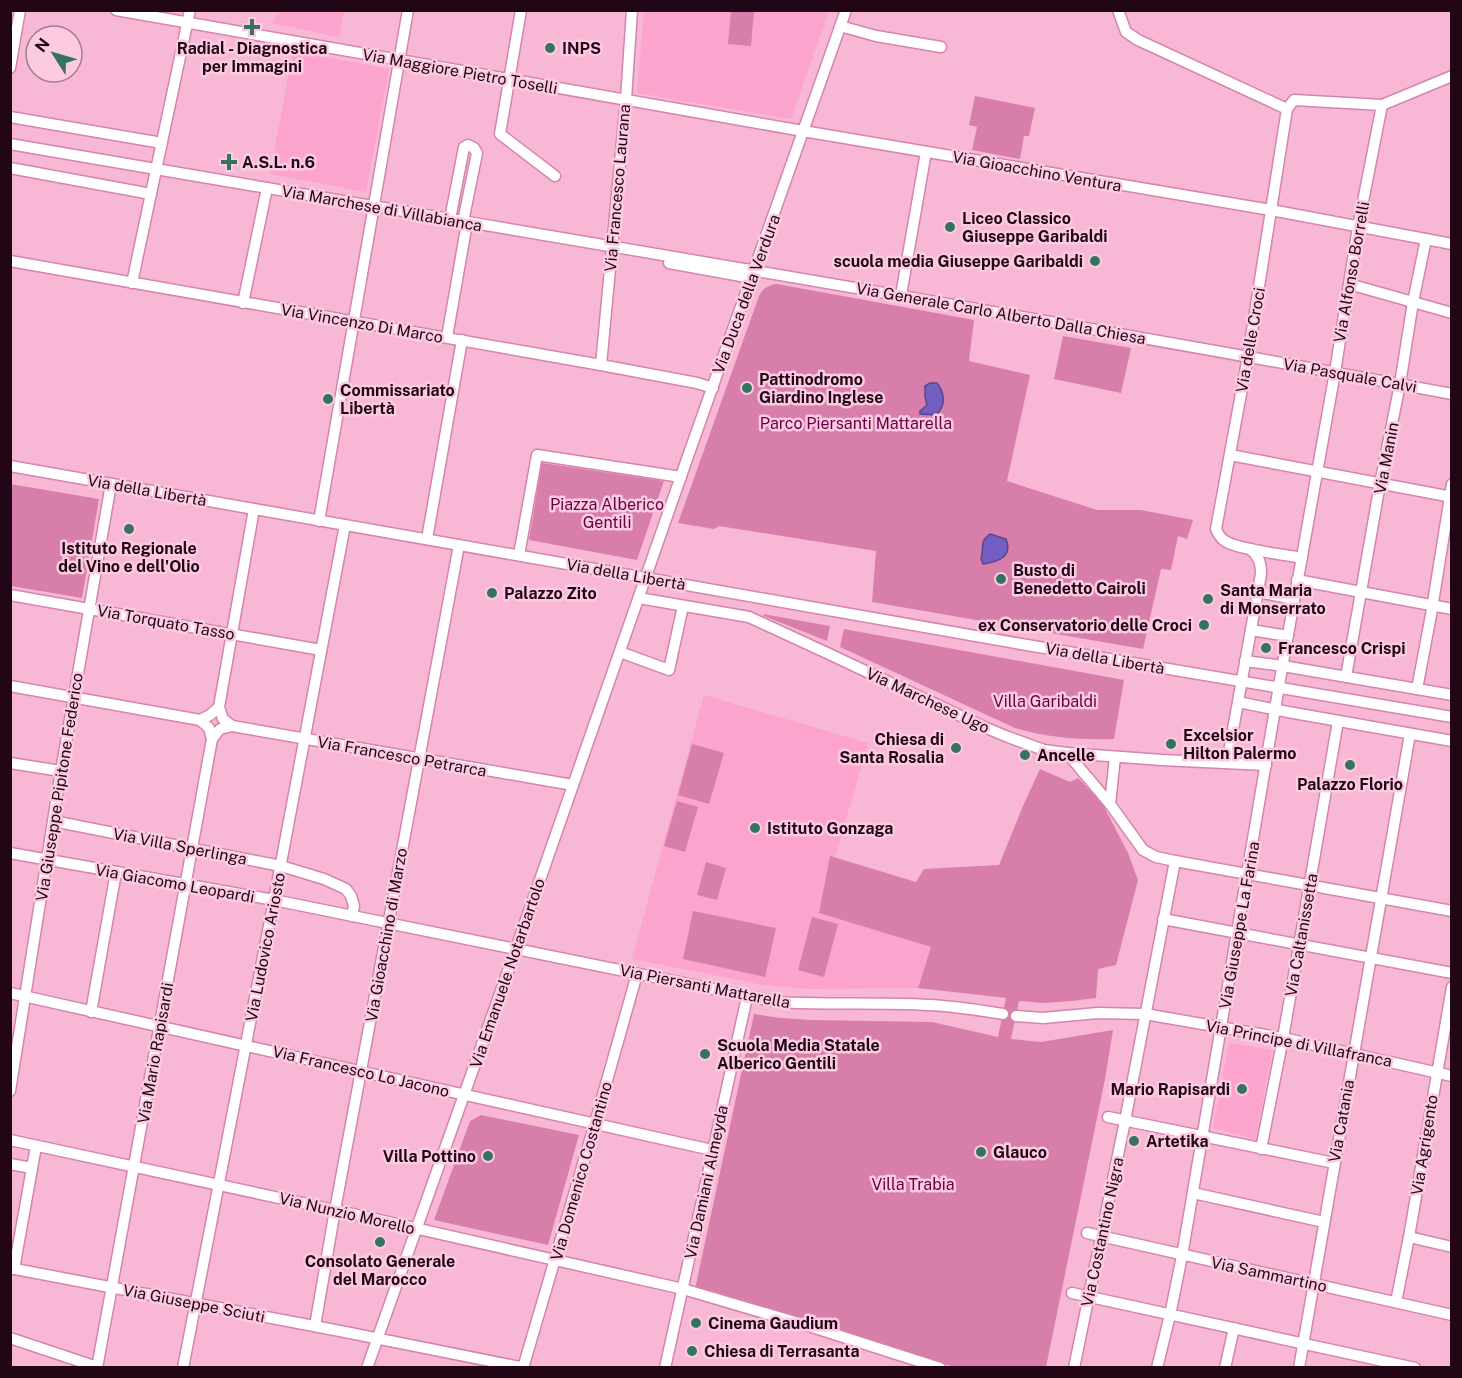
<svg xmlns="http://www.w3.org/2000/svg" width="1462" height="1378" font-family="'Public Sans',sans-serif">
<style>
.built{fill:#fca3ce}
.green{fill:#d87eab}
.water{fill:#735fc2;stroke:#5b448e;stroke-width:1.5}
.lines{fill:none;stroke-linecap:round;stroke-linejoin:round}
.minor-casing{stroke:#d485ac;stroke-width:13}
.minor{stroke:#fff;stroke-width:10}
.poi-dot{fill:#35735f;stroke:#fccae1;stroke-width:2}
.labels{text-anchor:middle;stroke-width:5;stroke-linejoin:round;paint-order:stroke}
.poi-label{font-size:16px;font-weight:bold;fill:#220615;stroke:#fccae1;text-anchor:start}
.street-label{font-size:16px;fill:#220615;stroke:#fccae1}
.park-label{font-size:16px;fill:#670042;stroke:#fccae1}
</style>
<rect width="100%" height="100%" fill="#f9b7d6"/>
<!-- built -->
<g class="built">
<polygon points="282,11 344,11 339,37 271,23"/>
<polygon points="644,11 829,11 791,119 637,93"/>
<polygon points="293,51 389,69 366,192 270,174"/>
<polygon points="704,695 868,743 819,913 931,947 918,988 808,989 764,985 632,959"/>
<polygon points="1229,1043 1272,1050 1256,1139 1213,1128"/>
</g>
<!-- green -->
<g class="green">
<polygon points="731,11 754,11 751,46 728,44"/>
<polygon points="975,96 1035,108 1029,136 1024,136 1020,159 972,150 977,127 969,125"/>
<path d="M777 284 974 320 969 361 1030 375 1007 481 1097 510H1141L1193 520 1187 539 1178 536 1171 570 1161 569 1143 649 872 602 876 551 719 526 714 529 678 523 759 296C763 288 768 285 777 284Z"/>
<polygon points="1063,336 1131,348 1121,393 1054,379"/>
<polygon points="542,463 664,481 637,560 529,540"/>
<polygon points="10,484 99,499 82,598 11,586"/>
<polygon points="763,614 830,626 827,641 764,616"/>
<path d="M844 629 1124 680 1114 739C1080 740 1048 738 1015 728L840 647Z"/>
<polygon points="692,744 724,753 709,804 678,795"/>
<polygon points="1040,769 1070,782 1078,778 1102,803 1128,853 1138,880 1116,965 1098,969 1096,998 1072,1001 1043,1003 1019,1001 1011,1039 1041,1042 1113,1030 1105,1079 1046,1367 954,1367 695,1289 754,1014 780,1018 812,1020 932,1022 998,1037 1006,998 918,988 931,947 819,913 830,856 916,882 924,869 999,865 1023,806"/>
<polygon points="677,801 698,807 685,852 664,846"/>
<polygon points="706,862 726,868 717,900 697,895"/>
<polygon points="693,911 776,928 765,977 683,959"/>
<polygon points="812,917 838,924 824,977 798,970"/>
<polygon points="481,1115 579,1135 548,1245 434,1220 470,1121"/>
</g>
<!-- water -->
<g class="water">
<path d="M930 383H937C945 393 946 406 936 415L920 414V411L927 405 925 397V386Z"/>
<path d="M990 534 1006 539C1013 557 998 562 983 564L981 559C985 547 978 543 990 534Z"/>
</g>
<g class="lines">
<defs>
<g id="minor">
<polyline points="116,10 803,131 1271,210 1452,244"/>
<polyline points="521,10 500,134 555,176"/>
<polyline points="1118,10 1126,32 1138,40 1287,109"/>
<polyline points="840,26 876,36 941,47"/>
<polyline points="10,68 20,10"/>
<path d="M1287 109 1248 356 1216 529C1218 534 1220 538 1225 541 1239 550 1283 554 1302 558"/>
<polyline points="1287,109 1294,100 1382,105 1452,76"/>
<polyline points="10,117 162,143"/>
<path d="M10 144C491 227 972 305 1452 394"/>
<polyline points="10,168 151,194"/>
<polyline points="450,219 464,147 468,145 474,148 477,153 463,222"/>
<polyline points="10,261 601,365 697,383 713,388"/>
<polyline points="669,263 752,278"/>
<polyline points="132,283 190,10"/>
<polyline points="1349,284 1452,313"/>
<polyline points="901,295 926,152"/>
<polyline points="243,303 267,188"/>
<polyline points="447,337 467,223"/>
<polyline points="601,365 626,99 632,10"/>
<polyline points="1230,455 1452,497"/>
<polyline points="10,466 1021,644 1452,717"/>
<polyline points="319,521 408,10"/>
<polyline points="427,539 462,340"/>
<polyline points="519,555 537,455 681,477"/>
<polyline points="1297,580 1452,609"/>
<polyline points="1258,592 1294,599"/>
<polyline points="10,595 321,650"/>
<polyline points="639,598 749,617 827,653 984,727 1008,737 1044,750 1067,753 1162,760 1266,765"/>
<polyline points="1251,630 1288,636"/>
<polyline points="620,652 669,670 683,606"/>
<polyline points="1245,661 1283,666 1452,695"/>
<polyline points="1346,677 1380,484 1400,384 1413,302 1426,239"/>
<polyline points="10,686 200,720"/>
<polyline points="1417,689 1431,615 1452,484"/>
<polyline points="1238,702 1288,712 1452,741"/>
<polyline points="200,720 210,715 219,707"/>
<polyline points="232,726 223,719 219,707 254,509"/>
<polyline points="212,739 220,729 232,726 573,785"/>
<polyline points="1067,753 1110,804 1143,850 1156,857 1175,861 1125,1121 1074,1368"/>
<polyline points="10,763 61,771"/>
<path d="M1227 763 1261 574C1261 563 1259 556 1250 549"/>
<polyline points="1110,804 1115,757"/>
<polyline points="53,821 281,866 324,879 346,889 351,896 354,906 352,916"/>
<path d="M10 853 274 900 777 1002C828 1005 879 1002 929 1005 954 1006 978 1010 1003 1014"/>
<polyline points="1175,861 1452,911"/>
<polyline points="1163,919 1452,973"/>
<polyline points="10,993 712,1150"/>
<polyline points="91,1012 116,872"/>
<polyline points="1016,1016 1043,1018 1098,1013 1145,1014 1283,1038 1452,1076"/>
<polyline points="10,1091 61,771 111,484"/>
<polyline points="1108,1117 1334,1163"/>
<polyline points="10,1140 335,1210 683,1289 812,1327 940,1368"/>
<polyline points="1261,1149 1283,1038 1338,721"/>
<polyline points="10,1164 32,1168"/>
<polyline points="1193,1193 1324,1222"/>
<polyline points="1087,1233 1452,1315"/>
<polyline points="1409,1237 1452,1247"/>
<polyline points="10,1268 340,1331 525,1368"/>
<polyline points="14,1269 36,1146"/>
<polyline points="1072,1293 1415,1368"/>
<polyline points="1396,1302 1409,1237 1452,987"/>
<polyline points="315,1326 335,1210 459,545"/>
<polyline points="10,1338 97,1367"/>
<path d="M97 1368C137 1158 174 948 212 739L209 728 200 720"/>
<polyline points="183,1368 274,900 345,525"/>
<polyline points="367,1368 513,957 687,459 846,10"/>
<polyline points="523,1368 595,1123 637,974"/>
<polyline points="665,1368 747,997"/>
<polyline points="1157,1368 1170,1315 1182,1256 1281,674 1335,372 1358,227 1382,105"/>
<polyline points="1225,1368 1234,1328"/>
<polyline points="1299,1368 1410,734"/>
</g>
</defs>
<!-- minor casing -->
<use href="#minor" class="minor-casing"/>
<!-- minor -->
<use href="#minor" class="minor"/>
</g>
<!-- markers -->
<g class="poi-dot">
<path d="M249 18h6v6h6v6h-6v6h-6v-6h-6v-6h6z"/>
<circle cx="550" cy="48" r="6"/>
<path d="M226 153h6v6h6v6h-6v6h-6v-6h-6v-6h6z"/>
<circle cx="950" cy="227" r="6"/>
<circle cx="1095" cy="261" r="6"/>
<circle cx="747" cy="388" r="6"/>
<circle cx="328" cy="399" r="6"/>
<circle cx="129" cy="529" r="6"/>
<circle cx="1001" cy="579" r="6"/>
<circle cx="492" cy="593" r="6"/>
<circle cx="1208" cy="599" r="6"/>
<circle cx="1204" cy="625" r="6"/>
<circle cx="1266" cy="648" r="6"/>
<circle cx="1171" cy="744" r="6"/>
<circle cx="956" cy="748" r="6"/>
<circle cx="1025" cy="755" r="6"/>
<circle cx="1350" cy="765" r="6"/>
<circle cx="755" cy="828" r="6"/>
<circle cx="705" cy="1054" r="6"/>
<circle cx="1242" cy="1089" r="6"/>
<circle cx="1134" cy="1141" r="6"/>
<circle cx="981" cy="1152" r="6"/>
<circle cx="488" cy="1156" r="6"/>
<circle cx="380" cy="1242" r="6"/>
<circle cx="696" cy="1323" r="6"/>
<circle cx="692" cy="1351" r="6"/>
</g>
<g class="labels">
<!-- poi labels -->
<g class="poi-label">
<text x="252" y="54" text-anchor="middle">Radial - Diagnostica<tspan x="252" dy="18">per Immagini</tspan></text>
<text x="562" y="54">INPS</text>
<text x="242" y="168">A.S.L. n.6</text>
<text x="962" y="224">Liceo Classico<tspan x="962" dy="18">Giuseppe Garibaldi</tspan></text>
<text x="1083" y="267" text-anchor="end">scuola media Giuseppe Garibaldi</text>
<text x="759" y="385">Pattinodromo<tspan x="759" dy="18">Giardino Inglese</tspan></text>
<text x="340" y="396">Commissariato<tspan x="340" dy="18">Libertà</tspan></text>
<text x="129" y="554" text-anchor="middle">Istituto Regionale<tspan x="129" dy="18">del Vino e dell'Olio</tspan></text>
<text x="1013" y="576">Busto di<tspan x="1013" dy="18">Benedetto Cairoli</tspan></text>
<text x="1220" y="596">Santa Maria<tspan x="1220" dy="18">di Monserrato</tspan></text>
<text x="504" y="599">Palazzo Zito</text>
<text x="1192" y="631" text-anchor="end">ex Conservatorio delle Croci</text>
<text x="1278" y="654">Francesco Crispi</text>
<text x="1183" y="741">Excelsior<tspan x="1183" dy="18">Hilton Palermo</tspan></text>
<text x="944" y="745" text-anchor="end">Chiesa di<tspan x="944" dy="18">Santa Rosalia</tspan></text>
<text x="1037" y="761">Ancelle</text>
<text x="1350" y="790" text-anchor="middle">Palazzo Florio</text>
<text x="767" y="834">Istituto Gonzaga</text>
<text x="717" y="1051">Scuola Media Statale<tspan x="717" dy="18">Alberico Gentili</tspan></text>
<text x="1230" y="1095" text-anchor="end">Mario Rapisardi</text>
<text x="1146" y="1147">Artetika</text>
<text x="993" y="1158">Glauco</text>
<text x="476" y="1162" text-anchor="end">Villa Pottino</text>
<text x="380" y="1267" text-anchor="middle">Consolato Generale<tspan x="380" dy="18">del Marocco</tspan></text>
<text x="708" y="1329">Cinema Gaudium</text>
<text x="704" y="1357">Chiesa di Terrasanta</text>
</g>
<!-- street labels -->
<g class="street-label">
<text transform="translate(460 71) rotate(10)" y="6">Via Maggiore Pietro Toselli</text>
<text transform="translate(1037 171) rotate(10)" y="6">Via Gioacchino Ventura</text>
<text transform="translate(617 188) rotate(-85)" y="6">Via Francesco Laurana</text>
<text transform="translate(382 208) rotate(10)" y="6">Via Marchese di Villabianca</text>
<text transform="translate(1351 272) rotate(-80)" y="6">Via Alfonso Borrelli</text>
<text transform="translate(746 294) rotate(-70)" y="6">Via Duca della Verdura</text>
<text transform="translate(1001 313) rotate(10)" y="6">Via Generale Carlo Alberto Dalla Chiesa</text>
<text transform="translate(362 323) rotate(10)" y="6">Via Vincenzo Di Marco</text>
<text transform="translate(1250 340) rotate(-80)" y="6">Via delle Croci</text>
<text transform="translate(1350 375) rotate(10)" y="6">Via Pasquale Calvi</text>
<text transform="translate(1386 458) rotate(-79)" y="6">Via Manin</text>
<text transform="translate(147 490) rotate(10)" y="6">Via della Libertà</text>
<text transform="translate(626 574) rotate(10)" y="6">Via della Libertà</text>
<text transform="translate(166 622) rotate(10)" y="6">Via Torquato Tasso</text>
<text transform="translate(1105 658) rotate(10)" y="6">Via della Libertà</text>
<text transform="translate(928 700) rotate(25)" y="6">Via Marchese Ugo</text>
<text transform="translate(402 756) rotate(10)" y="6">Via Francesco Petrarca</text>
<text transform="translate(59 787) rotate(-81)" y="6">Via Giuseppe Pipitone Federico</text>
<text transform="translate(180 846) rotate(11)" y="6">Via Villa Sperlinga</text>
<text transform="translate(175 883) rotate(10)" y="6">Via Giacomo Leopardi</text>
<text transform="translate(1239 925) rotate(-80)" y="6">Via Giuseppe La Farina</text>
<text transform="translate(386 935) rotate(-80)" y="6">Via Gioacchino di Marzo</text>
<text transform="translate(1301 935) rotate(-80)" y="6">Via Caltanissetta</text>
<text transform="translate(265 947) rotate(-79)" y="6">Via Ludovico Ariosto</text>
<text transform="translate(507 973) rotate(-71)" y="6">Via Emanuele Notarbartolo</text>
<text transform="translate(705 986) rotate(11)" y="6">Via Piersanti Mattarella</text>
<text transform="translate(1299 1043) rotate(11)" y="6">Via Principe di Villafranca</text>
<text transform="translate(155 1053) rotate(-80)" y="6">Via Mario Rapisardi</text>
<text transform="translate(361 1071) rotate(13)" y="6">Via Francesco Lo Jacono</text>
<text transform="translate(1341 1121) rotate(-80)" y="6">Via Catania</text>
<text transform="translate(1424 1145) rotate(-81)" y="6">Via Agrigento</text>
<text transform="translate(581 1171) rotate(-74)" y="6">Via Domenico Costantino</text>
<text transform="translate(706 1182) rotate(-78)" y="6">Via Damiani Almeyda</text>
<text transform="translate(347 1213) rotate(13)" y="6">Via Nunzio Morello</text>
<text transform="translate(1102 1232) rotate(-78)" y="6">Via Costantino Nigra</text>
<text transform="translate(1269 1274) rotate(12)" y="6">Via Sammartino</text>
<text transform="translate(194 1303) rotate(11)" y="6">Via Giuseppe Sciuti</text>
</g>
<!-- park labels -->
<g class="park-label">
<text x="856" y="429">Parco Piersanti Mattarella</text>
<text x="607" y="510">Piazza Alberico<tspan x="607" dy="18">Gentili</tspan></text>
<text x="1045" y="707">Villa Garibaldi</text>
<text x="913" y="1190">Villa Trabia</text>
</g>
</g>
<!-- border -->
<rect width="1462" height="1378" fill="none" stroke="#220615" stroke-width="24"/>
<!-- north arrow -->
<g transform="translate(54 54) rotate(307)"><circle r="28" fill="#fccae1" stroke="#a57c8f" stroke-width="1.5"/>
<path d="M0-4.5L10 22L0 15L-10 22Z" fill="#35735f"/>
<text y="-9" font-size="16" font-weight="bold" text-anchor="middle" fill="#220615">N</text>
</g>
</svg>
